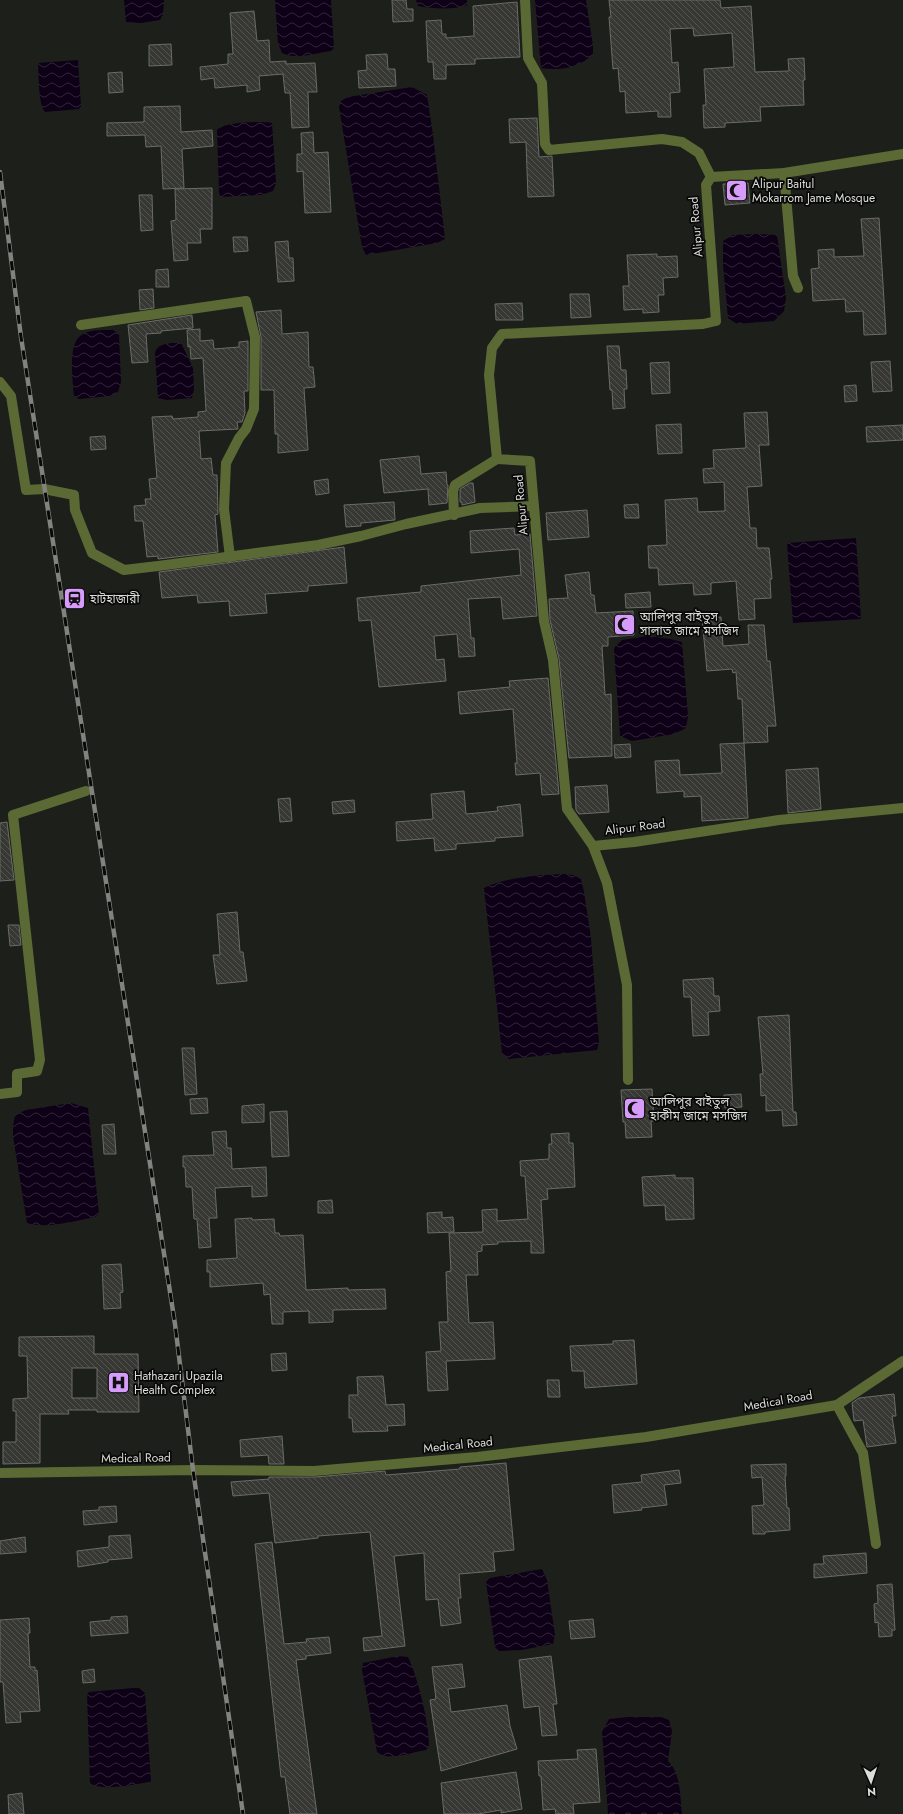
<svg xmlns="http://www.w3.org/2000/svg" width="903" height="1814" font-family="Jost,'Noto Sans Bengali',sans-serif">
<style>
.water{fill:url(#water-waves)}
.building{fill:url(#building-back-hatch);stroke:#6a6c66;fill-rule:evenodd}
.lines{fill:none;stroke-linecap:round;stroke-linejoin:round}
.minor{stroke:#5b6934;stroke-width:10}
.rail-casing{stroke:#82837f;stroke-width:4.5}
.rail{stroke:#080807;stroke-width:3;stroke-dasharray:9;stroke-linecap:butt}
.labels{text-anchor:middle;stroke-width:3.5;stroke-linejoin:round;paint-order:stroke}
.poi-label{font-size:12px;fill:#dcddda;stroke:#080807;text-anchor:start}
.street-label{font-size:12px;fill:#dcddda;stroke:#080807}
</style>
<defs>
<pattern id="water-waves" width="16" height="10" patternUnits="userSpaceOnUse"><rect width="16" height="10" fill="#0e0017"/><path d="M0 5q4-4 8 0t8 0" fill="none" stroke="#302538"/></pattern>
<pattern id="building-back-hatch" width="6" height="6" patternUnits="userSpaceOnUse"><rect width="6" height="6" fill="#373833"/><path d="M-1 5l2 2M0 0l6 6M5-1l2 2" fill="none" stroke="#535450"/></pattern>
</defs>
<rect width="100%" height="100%" fill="#1d1f1a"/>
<!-- water -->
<g class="water">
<polygon points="124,0 164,0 163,14 160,20 141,23 126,22"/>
<path d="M275 0H331L334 48 331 51C316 53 296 60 282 53L278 43Z"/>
<path d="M416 0H467V5C454 10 432 9 418 6Z"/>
<path d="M535 0H586L593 46V54C579 68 560 71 541 68Z"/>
<path d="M78 60 81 106 79 109 45 112C38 104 39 74 38 63Z"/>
<polygon points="412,87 427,95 433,135 445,239 437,243 366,255 362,247 339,107 341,101 348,97"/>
<path d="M272 123 276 183 273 191 261 195 221 197 219 193 217 130C223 122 261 121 272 123Z"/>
<polygon points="755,234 777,235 786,298 784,311 774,321 737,324 728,318 723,265 723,241 733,235"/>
<path d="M113 330 119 334 121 382 118 392 110 396 79 399 74 396C73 381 68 348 79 337 87 329 103 330 113 330Z"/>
<path d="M172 343H181L193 368 194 389 192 398 167 400 158 398 155 353C157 345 164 344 172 343Z"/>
<polygon points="856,538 861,619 793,623 787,543"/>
<polygon points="648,636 670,639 682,642 688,716 686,728 674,734 632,741 620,736 614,648 622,640"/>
<path d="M564 874 573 875 581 879 584 892 591 938 599 1043 597 1050 509 1059 502 1053 484 888C508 877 538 875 564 874Z"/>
<path d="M71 1103 88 1108 99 1214 95 1217C74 1221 48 1229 27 1223L13 1136V1127L15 1115 26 1110Z"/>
<polygon points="542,1569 547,1580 555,1635 553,1644 522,1650 499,1651 495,1647 486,1582 490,1578"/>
<path d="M398 1656 408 1657C418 1678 429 1723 429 1745L426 1750C412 1752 389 1762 377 1752L362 1670 363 1663Z"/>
<path d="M133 1688H139L145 1693 151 1781 150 1782C135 1784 102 1792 90 1783L87 1694 89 1692Z"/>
<path d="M628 1717H661L669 1720 672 1731 668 1761C681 1773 680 1797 682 1814H608L602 1732 609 1719Z"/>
</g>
<!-- building -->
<g class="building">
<polygon points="392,0 406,0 407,9 413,9 413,21 393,22"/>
<polygon points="609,0 720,0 721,8 751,6 755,72 789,71 788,59 804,58 805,80 803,80 804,105 760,107 761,121 725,123 725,127 704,128 703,105 706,105 704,69 734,67 732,33 694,36 693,28 670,29 672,63 678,62 680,92 670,93 671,117 658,117 658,111 626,113 625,91 620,92 618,68 613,69 609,17 611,17"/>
<polygon points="517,2 520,57 475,59 475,64 446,65 446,79 434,79 433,62 428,62 426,21 441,20 442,34 446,34 446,38 474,36 473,6"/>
<polygon points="254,11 257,41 269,40 270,62 286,61 286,64 315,63 317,92 308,92 309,127 292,128 290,93 285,93 283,74 259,76 260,90 247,92 247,85 215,88 214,78 201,80 200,67 228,64 228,54 233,54 230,13"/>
<polygon points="171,44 172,65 149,66 149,45"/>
<polygon points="387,54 388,69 395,69 396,86 359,88 358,71 367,70 366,55"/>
<polygon points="122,72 123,92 109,93 108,73"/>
<polygon points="180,106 181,132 212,130 213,146 182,149 184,188 163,189 161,146 146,147 145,135 107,136 107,123 144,122 144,107"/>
<polygon points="537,118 539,157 552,156 554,196 528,197 526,142 510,143 509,119"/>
<polygon points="313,132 314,153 328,152 331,212 305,213 303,171 297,172 297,154 302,154 301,133"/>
<polygon points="748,183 750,203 725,205 723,184"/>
<polygon points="212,188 212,229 200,229 201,243 187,243 188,260 174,261 171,221 176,220 175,189"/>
<polygon points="139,195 152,195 153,230 141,231"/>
<polygon points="879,218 886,334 864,335 863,311 846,312 845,299 813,301 811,269 819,268 818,250 834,249 834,257 864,256 861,219"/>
<polygon points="233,237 247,237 248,251 234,252"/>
<polygon points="288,241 289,258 293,258 294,281 278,282 275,242"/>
<polygon points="657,254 657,257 677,256 678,277 663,278 664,295 658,295 659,312 643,313 643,309 624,310 623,286 629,286 627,255"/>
<polygon points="168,269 169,287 156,287 156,270"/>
<polygon points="153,289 154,308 140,310 139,290"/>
<polygon points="570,294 589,294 591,317 571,318"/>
<polygon points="522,303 523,320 496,320 495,304"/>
<polygon points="281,310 282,334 308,332 309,367 313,367 315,387 304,388 308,450 278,453 278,434 275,434 274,390 261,390 261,337 256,312"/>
<polygon points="192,315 193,328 161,331 161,333 146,334 148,362 132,363 128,325"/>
<polygon points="200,329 200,341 213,340 214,349 239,347 239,342 248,341 248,391 244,391 245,413 242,422 237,422 238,429 199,431 201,459 211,458 213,475 217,475 218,514 215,515 218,552 158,559 158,556 147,557 143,521 135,521 134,506 146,505 145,499 151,499 149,479 157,478 152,417 172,416 173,419 198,417 198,412 206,411 203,358 191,359 190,346 188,347 187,330"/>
<polygon points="607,346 619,346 621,370 626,370 627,389 624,389 625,408 613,409 612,390 610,390"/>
<polygon points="890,361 892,391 873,392 871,362"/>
<polygon points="669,362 670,393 652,394 650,363"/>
<polygon points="856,385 857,401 845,402 844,386"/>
<polygon points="767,412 769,445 759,445 762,486 747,487 750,528 756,528 757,548 769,548 772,579 770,579 771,598 754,599 755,619 739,620 736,581 711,583 711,594 694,595 693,583 659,585 658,568 649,568 648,546 667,545 665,500 697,498 698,512 725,511 724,482 704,483 703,469 714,468 713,450 746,448 744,413"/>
<polygon points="681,424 682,453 658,454 656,425"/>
<polygon points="903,425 903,440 867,442 866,427"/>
<polygon points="105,436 106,449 91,450 90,437"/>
<polygon points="419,456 421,474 446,472 447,485 448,485 447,503 429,505 428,489 384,493 380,460"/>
<polygon points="328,479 329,493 316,495 314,481"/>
<polygon points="470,483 473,483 475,502 462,505 462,502 460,502 460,489"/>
<polygon points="394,502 395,520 361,523 361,526 346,527 344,505"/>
<polygon points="638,504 639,518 625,518 624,505"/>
<polygon points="587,510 589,537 548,540 546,513"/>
<polygon points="514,528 515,535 530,534 537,616 503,619 501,597 468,599 471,638 474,638 475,656 459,657 457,634 434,636 436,660 444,659 446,681 379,687 371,620 359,621 357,598 421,592 421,586 521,575 519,549 471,553 470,531"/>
<polygon points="344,547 347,583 308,586 308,591 265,594 267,613 230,616 229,601 198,603 197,595 162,598 159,572"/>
<polygon points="589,572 591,595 594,595 596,613 633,611 634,635 608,637 608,646 602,646 605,695 611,694 612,756 569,758 559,659 550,620 549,599 568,598 565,575"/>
<polygon points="650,592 651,607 626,608 625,594"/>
<polygon points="721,617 723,646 749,644 748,625 764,625 767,661 770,661 776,726 767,726 768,742 744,743 742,699 738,699 736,672 733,673 732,669 707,671 702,618"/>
<polygon points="548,678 559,794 542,795 540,773 516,775 515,763 517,763 513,709 460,714 458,692 510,687 509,681"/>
<polygon points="744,743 748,818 702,821 701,796 684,797 684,791 657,793 655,761 679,760 680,775 722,773 720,744"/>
<polygon points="630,744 631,757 615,758 614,745"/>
<polygon points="818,768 821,809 788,813 786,770"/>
<polygon points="607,785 609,812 579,814 576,810 575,787"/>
<polygon points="464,791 466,814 498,811 497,807 520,804 523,836 495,838 495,841 456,844 456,849 435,851 434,838 397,841 396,822 433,819 431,794"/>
<polygon points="290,798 292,821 280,822 278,799"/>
<polygon points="354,800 355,812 333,814 332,802"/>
<polygon points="7,822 14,880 0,881 0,823"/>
<polygon points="237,912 240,952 243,952 247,981 217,984 213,955 220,955 217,914"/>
<polygon points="8,925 19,925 21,945 10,946"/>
<polygon points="713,978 714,996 719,996 720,1011 708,1012 709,1035 693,1036 691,997 684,997 683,980"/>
<polygon points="789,1015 793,1112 796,1112 797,1125 783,1126 782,1110 766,1111 766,1095 761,1096 760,1074 763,1074 758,1017"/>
<polygon points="182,1048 194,1048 197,1094 185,1095"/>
<polygon points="652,1089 654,1121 651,1121 652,1137 626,1138 625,1122 623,1122 621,1090"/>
<polygon points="741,1094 742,1107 725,1108 724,1095"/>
<polygon points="207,1098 208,1113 191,1114 190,1099"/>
<polygon points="264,1104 264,1122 242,1123 242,1106"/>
<polygon points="287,1111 289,1156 272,1157 270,1112"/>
<polygon points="114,1124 116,1154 104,1154 102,1125"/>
<polygon points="226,1131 227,1148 231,1148 232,1169 266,1167 267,1196 252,1197 252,1186 215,1188 217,1218 209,1218 211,1247 199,1248 197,1219 194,1219 192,1187 186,1187 185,1167 183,1167 183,1156 214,1155 212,1132"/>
<polygon points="569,1133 569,1143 573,1143 575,1187 547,1189 548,1199 541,1200 544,1253 531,1253 531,1241 498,1242 498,1244 482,1245 482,1251 477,1252 478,1275 466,1275 469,1323 493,1322 495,1359 446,1361 448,1390 428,1391 426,1352 441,1351 439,1322 448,1322 446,1272 451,1271 449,1233 483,1232 482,1210 497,1209 497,1221 528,1219 525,1176 521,1176 520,1161 549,1159 549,1144 552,1144 551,1134"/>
<polygon points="675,1175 675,1178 693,1178 694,1219 666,1220 665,1205 644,1206 642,1177"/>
<polygon points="332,1200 333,1213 318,1213 318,1201"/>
<polygon points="442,1212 442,1218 453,1217 454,1232 428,1233 427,1213"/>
<polygon points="252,1218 252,1220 274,1219 275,1233 279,1233 280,1236 303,1235 306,1290 348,1288 348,1290 385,1289 386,1309 333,1310 333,1322 309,1323 309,1311 283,1312 283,1324 272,1324 270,1294 264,1295 263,1283 210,1287 210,1272 207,1272 207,1260 237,1258 235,1219"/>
<polygon points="121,1264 123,1292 120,1293 121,1308 104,1309 102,1265"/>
<path d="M94 1336V1354H138L139 1412H97V1410H68L69 1414H40V1463L3 1464V1442H16V1411H13V1399L28 1398 27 1356H19V1337ZM72 1368H97V1398H72Z"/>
<polygon points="634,1340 637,1384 585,1388 584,1371 572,1371 570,1346 613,1344 613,1341"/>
<polygon points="286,1353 287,1370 272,1371 271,1354"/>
<polygon points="383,1376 386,1405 404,1404 405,1425 387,1426 388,1431 353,1432 352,1418 349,1418 349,1395 358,1395 357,1377"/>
<polygon points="547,1380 559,1380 560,1397 548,1397"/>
<polygon points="894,1394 896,1416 892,1416 896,1443 867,1447 863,1420 854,1421 852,1403 859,1398"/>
<polygon points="282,1436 284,1464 269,1464 268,1455 241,1457 240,1440"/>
<polygon points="506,1463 514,1550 493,1552 495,1571 459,1574 461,1598 458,1598 461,1623 441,1626 438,1599 426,1600 424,1553 394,1556 405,1646 364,1651 363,1638 382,1636 370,1532 318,1536 318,1538 275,1543 269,1493 233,1496 231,1482 269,1479 269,1477 315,1477 385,1471 386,1475 460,1469 460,1467"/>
<polygon points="786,1464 786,1476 785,1476 787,1508 789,1508 790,1530 765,1532 765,1534 753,1534 752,1506 764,1505 762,1477 752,1478 751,1465"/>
<polygon points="679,1470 681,1483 664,1485 667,1505 641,1508 642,1510 614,1513 612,1485 642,1482 641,1475"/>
<polygon points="116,1506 117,1522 84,1525 83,1511 99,1510 99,1507"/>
<polygon points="130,1535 132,1558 108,1560 108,1562 78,1567 77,1551 109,1547 109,1536"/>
<polygon points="25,1537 26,1552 0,1554 0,1541"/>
<polygon points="272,1542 284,1644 307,1642 306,1639 329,1637 331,1653 306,1656 306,1659 296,1660 317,1814 290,1814 285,1777 281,1777 255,1544"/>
<polygon points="866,1553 867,1573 814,1578 814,1564 824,1564 823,1556"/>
<polygon points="892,1584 895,1630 892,1630 892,1636 879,1637 878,1622 875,1623 874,1604 878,1603 877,1585"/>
<polygon points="127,1616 128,1633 91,1636 90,1622 111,1620 111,1617"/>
<polygon points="29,1618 30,1633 28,1633 30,1667 35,1667 35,1671 37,1670 40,1711 20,1712 21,1722 6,1723 3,1682 0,1682 0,1620"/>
<polygon points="593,1619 595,1637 571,1639 569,1621"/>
<polygon points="551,1656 557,1704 553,1704 557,1735 542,1736 539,1706 524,1708 519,1660"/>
<polygon points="462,1664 465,1687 448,1689 451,1712 507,1705 510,1726 517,1749 441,1771 430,1700 436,1699 432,1667"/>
<polygon points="94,1669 95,1682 83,1683 82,1671"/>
<polygon points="596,1749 600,1802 573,1804 574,1814 556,1814 555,1809 543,1810 541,1776 539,1776 538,1761 578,1759 577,1750"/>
<polygon points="516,1772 522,1809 501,1813 501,1810 478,1814 444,1814 441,1783"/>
<polygon points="22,1793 24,1814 9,1814 8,1795"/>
</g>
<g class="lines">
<!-- minor -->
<g class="minor">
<polyline points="525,0 528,58 542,83 545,144 549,150 662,139 682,142 699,153 711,177"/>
<polyline points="903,154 784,173 711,177 706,185 716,321 703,324 502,334 492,348 489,375 497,459 530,461 544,621 553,660 567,809 593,846 634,842 779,820 903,808"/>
<polyline points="784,173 793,276 798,288"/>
<polyline points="81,325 246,301 255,337 254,409 246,429 239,438 226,463 224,509 230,557"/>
<polyline points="0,382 11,396 26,490 44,489 74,495 75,510 92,553 124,570 158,566 318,545 361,536 406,524 480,508 534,506"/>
<polyline points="454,515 453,491 455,485 497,459"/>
<polyline points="593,846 607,883 627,985 628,1080"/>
<polyline points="0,1094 17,1092 17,1074 37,1071 40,1060 13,815 86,791"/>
<polyline points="837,1405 863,1453 876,1544"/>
<polyline points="0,1473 193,1470 314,1471 477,1457 646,1437 837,1405 903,1361"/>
</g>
<defs>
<polyline id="rail" points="0,172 21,337 175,1324 193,1470 243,1814"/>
</defs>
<!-- rail casing -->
<use href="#rail" class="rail-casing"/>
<!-- rail -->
<use href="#rail" class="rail"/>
</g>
<!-- icons -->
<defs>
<symbol id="mosque-square" viewBox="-11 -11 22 22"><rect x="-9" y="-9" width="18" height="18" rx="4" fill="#d79bf9" stroke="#080807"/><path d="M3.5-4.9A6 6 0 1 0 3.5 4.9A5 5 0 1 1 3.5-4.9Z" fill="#111"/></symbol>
<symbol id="station-square" viewBox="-11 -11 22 22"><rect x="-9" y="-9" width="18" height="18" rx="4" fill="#d79bf9" stroke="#080807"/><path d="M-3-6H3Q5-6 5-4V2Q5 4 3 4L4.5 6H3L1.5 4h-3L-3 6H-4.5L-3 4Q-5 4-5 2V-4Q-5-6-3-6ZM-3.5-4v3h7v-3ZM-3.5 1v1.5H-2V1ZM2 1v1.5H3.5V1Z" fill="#111"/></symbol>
<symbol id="hospital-square" viewBox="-11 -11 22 22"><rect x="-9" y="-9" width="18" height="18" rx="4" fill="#d79bf9" stroke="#080807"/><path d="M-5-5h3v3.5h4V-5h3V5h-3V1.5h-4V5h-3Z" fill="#111"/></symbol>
</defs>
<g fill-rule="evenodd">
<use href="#mosque-square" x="724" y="178" width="25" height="25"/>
<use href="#station-square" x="62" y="586" width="25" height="25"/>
<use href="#mosque-square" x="612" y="612" width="25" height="25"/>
<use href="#mosque-square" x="622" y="1096" width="25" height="25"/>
<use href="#hospital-square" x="106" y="1370" width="25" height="25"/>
</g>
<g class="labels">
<!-- poi labels -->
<g class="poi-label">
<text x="752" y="188">Alipur Baitul<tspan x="752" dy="14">Mokarrom Jame Mosque</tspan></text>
<text x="90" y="603">হাটহাজারী</text>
<text x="640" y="621">আলিপুর বাইতুস<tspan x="640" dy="14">সালাত জামে মসজিদ</tspan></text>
<text x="650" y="1106">আলিপুর বাইতুল<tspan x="650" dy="14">হাকীম জামে মসজিদ</tspan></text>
<text x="134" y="1380">Hathazari Upazila<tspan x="134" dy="14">Health Complex</tspan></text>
</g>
<!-- street labels -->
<g class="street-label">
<text transform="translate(696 227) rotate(-95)" y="4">Alipur Road</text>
<text transform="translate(521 505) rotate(-95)" y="4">Alipur Road</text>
<text transform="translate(635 827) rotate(-7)" y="4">Alipur Road</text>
<text transform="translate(778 1401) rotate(-10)" y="4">Medical Road</text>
<text transform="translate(458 1445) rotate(-6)" y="4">Medical Road</text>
<text transform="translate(136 1458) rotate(-1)" y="4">Medical Road</text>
</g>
</g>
<!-- north arrow -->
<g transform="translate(871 1782) rotate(177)" stroke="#080807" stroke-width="3" paint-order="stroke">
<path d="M0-3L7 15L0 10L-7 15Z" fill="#dcddda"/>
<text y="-6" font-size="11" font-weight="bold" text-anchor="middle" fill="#dcddda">N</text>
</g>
</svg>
